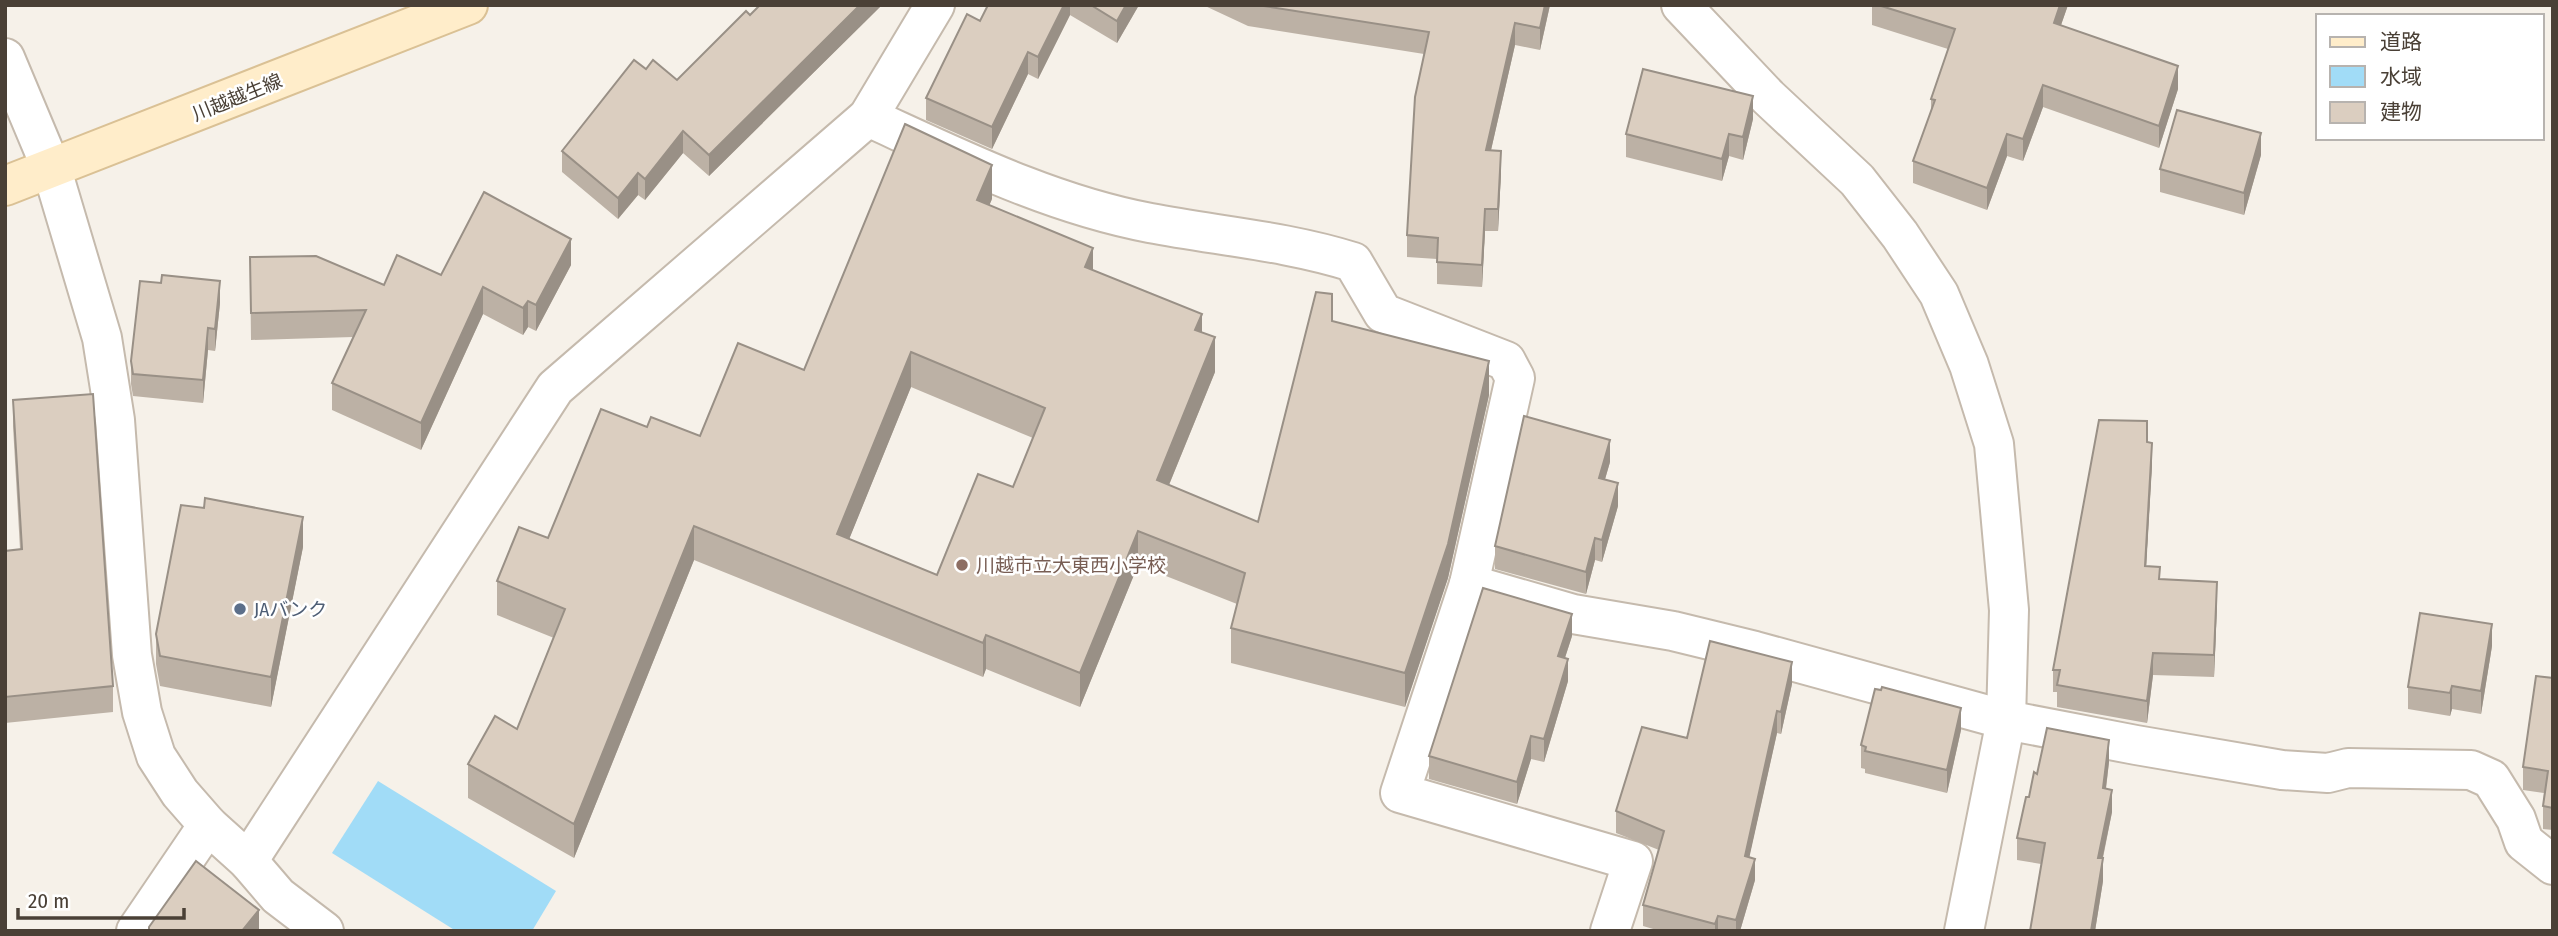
<svg xmlns="http://www.w3.org/2000/svg" width="2558" height="936" font-family="'Fira Sans Condensed','Noto Sans JP',sans-serif">
<style>
.water{fill:#a1dcf7}
.lines{fill:none;stroke-linecap:round;stroke-linejoin:round}
.minor-casing{stroke:#c5baad;stroke-width:42}
.secondary-casing{stroke:#dac195;stroke-width:42}
.minor{stroke:#fff;stroke-width:38}
.secondary{stroke:#ffedca;stroke-width:38}
.wall{fill:#bcb1a5;fill-rule:evenodd}
.shaded-wall{fill:#999086}
.building{fill:#dbcec0;stroke:#999086;stroke-width:2;fill-rule:evenodd}
.education-dot{fill:#8d6e63;stroke:#fff;stroke-width:2.5}
.service-dot{fill:#5c6f8a;stroke:#fff;stroke-width:2.5}
.labels{text-anchor:middle;stroke-width:5;stroke-linejoin:round;paint-order:stroke}
.street-label{font-size:19px;fill:#4a4036;stroke:#fff}
.education-label{font-size:19px;fill:#785e54;stroke:#fff;text-anchor:start}
.service-label{font-size:19px;fill:#4e5e75;stroke:#fff;text-anchor:start}
</style>
<rect width="100%" height="100%" fill="#f6f1e9"/>
<!-- water -->
<polygon class="water" points="378,781 556,891 532,931 456,931 332,853"/>
<g class="lines">
<defs>
<g id="minor">
<polyline points="1681,5 1768,97 1857,180 1900,235 1939,294 1969,365 1994,444 2009,610 2006,720 1964,931"/>
<polyline points="5,58 52,170 102,338 115,420 132,655 142,712 156,756 180,793 208,825 248,861 278,896 324,931"/>
<path d="M868 117C960 159 1050 204 1150 223 1219 236 1286 241 1353 262L1383 313 1506 361 1515 378 1469 584 1573 614 1673 631 1755 651 2006 720 2136 745 2282 770 2328 773 2348 768 2471 770 2491 779 2516 819 2524 842 2553 865"/>
<polyline points="1469,584 1400,793 1633,861 1610,931"/>
<polyline points="248,861 555,388 868,117 935,5"/>
<polyline points="136,931 208,825"/>
</g>
<polyline id="secondary" points="5,186 468,5"/>
</defs>
<!-- minor casing -->
<use href="#minor" class="minor-casing"/>
<!-- secondary casing -->
<use href="#secondary" class="secondary-casing"/>
<!-- minor -->
<use href="#minor" class="minor"/>
<!-- secondary -->
<use href="#secondary" class="secondary"/>
</g>
<!-- wall -->
<g class="wall">
<polygon points="760,5 882,5 709,176 683,153 645,200 638,195 618,219 562,172 562,151 646,69 677,80 750,15"/>
<polygon points="988,5 1139,5 1117,43 1070,15 1038,79 1028,74 992,149 926,120 926,98 980,21"/>
<polygon points="1203,5 1550,5 1540,50 1515,45 1491,150 1501,173 1498,231 1485,231 1482,287 1437,284 1437,259 1407,257 1407,235 1424,54 1248,26"/>
<polygon points="1872,5 2068,5 2061,25 2178,89 2159,148 2043,107 2023,161 2007,156 1987,210 1913,183 1913,161 1931,112 1931,99 1948,49 1872,25"/>
<polygon points="1753,119 1743,160 1729,156 1722,181 1626,157 1626,134"/>
<polygon points="2261,155 2244,215 2160,192 2160,169"/>
<path d="M992 199 989 205 1093 270 1202 332 1215 372 1169 485 1258 522 1332 321 1489 395 1448 578 1405 707 1231 663V628L1237 604 1138 565 1080 707 986 669 983 677 694 560 574 858 468 798V764L517 729 554 638 497 615V581L548 538 647 427 700 436 804 370ZM911 387 1033 438 1013 487 937 575 849 539Z"/>
<polygon points="250,257 384,285 441,275 571,265 536,331 528,327 523,335 483,314 421,450 332,410 332,383 353,337 251,340"/>
<polygon points="220,303 215,351 208,350 203,403 133,396 131,384 131,361"/>
<polygon points="13,400 113,686 113,712 5,723 5,551 20,549 13,426"/>
<polygon points="2147,442 2152,465 2146,566 2160,579 2217,604 2214,677 2153,675 2147,723 2057,707 2057,692 2053,692 2053,670"/>
<polygon points="1610,462 1605,479 1618,506 1602,562 1595,560 1586,594 1495,569 1495,546"/>
<polygon points="303,547 271,707 160,686 156,664 156,634"/>
<polygon points="1572,636 1565,658 1568,681 1544,762 1531,759 1517,804 1429,779 1429,756"/>
<polygon points="2492,646 2481,714 2452,709 2450,716 2408,709 2408,687"/>
<polygon points="2553,678 2553,830 2543,829 2543,806 2544,793 2523,790 2523,767"/>
<polygon points="1792,684 1781,734 1777,733 1749,857 1755,880 1740,931 1660,931 1643,926 1643,905 1659,850 1616,833 1616,811 1687,738"/>
<polygon points="1961,730 1947,793 1865,773 1865,769 1861,768 1861,745"/>
<polygon points="2109,762 2106,789 2112,812 2103,858 2103,881 2095,931 2030,931 2041,864 2017,860 2017,838 2037,774"/>
</g>
<!-- shaded-wall -->
<g class="shaded-wall">
<polygon points="860,5 882,5 709,176 709,155"/>
<polygon points="1064,5 1070,5 1070,15 1038,79 1038,57"/>
<polygon points="1126,5 1139,5 1117,43 1117,21"/>
<polygon points="1545,5 1550,5 1540,50 1540,28"/>
<polygon points="2060,5 2068,5 2054,45 2054,23"/>
<polygon points="1515,23 1515,45 1486,172 1486,150"/>
<polygon points="1028,52 1028,74 992,149 992,127"/>
<polygon points="2178,66 2178,89 2159,148 2159,126"/>
<polygon points="2043,85 2043,107 2023,161 2023,139"/>
<polygon points="1753,96 1753,119 1743,160 1743,137"/>
<polygon points="683,131 683,153 645,200 645,179"/>
<polygon points="2261,133 2261,155 2244,215 2244,193"/>
<polygon points="1729,134 1729,156 1722,181 1722,159"/>
<polygon points="2007,134 2007,156 1987,210 1987,188"/>
<polygon points="1501,151 1501,173 1498,231 1498,209"/>
<polygon points="992,165 992,199 977,234 977,200"/>
<polygon points="638,173 638,195 618,219 618,198"/>
<polygon points="1485,209 1485,231 1482,287 1482,265"/>
<polygon points="571,239 571,265 536,331 536,305"/>
<polygon points="1093,248 1093,283 1085,267"/>
<polygon points="220,281 220,303 215,351 215,329"/>
<polygon points="483,287 483,314 421,450 421,423"/>
<polygon points="528,301 528,327 523,335 523,308"/>
<polygon points="1202,314 1202,348 1195,330"/>
<polygon points="208,328 208,350 203,403 203,380"/>
<polygon points="1215,337 1215,372 1157,514 1157,480"/>
<polygon points="911,352 911,387 837,569 837,534"/>
<polygon points="1489,361 1489,395 1448,578 1405,707 1405,673"/>
<polygon points="1610,440 1610,462 1599,500 1599,478"/>
<polygon points="2152,443 2152,465 2145,588 2145,566"/>
<polygon points="1618,483 1618,506 1602,562 1602,540"/>
<polygon points="303,517 303,547 271,707 271,677"/>
<polygon points="694,526 694,560 574,858 574,824"/>
<polygon points="1138,531 1138,565 1080,707 1080,673"/>
<polygon points="1595,538 1595,560 1586,594 1586,572"/>
<polygon points="2217,582 2217,604 2214,677 2214,655"/>
<polygon points="1572,614 1572,636 1558,679 1558,656"/>
<polygon points="2492,624 2492,646 2481,714 2481,691"/>
<polygon points="986,635 986,669 983,677 983,643"/>
<polygon points="2153,653 2153,675 2147,723 2147,701"/>
<polygon points="1568,659 1568,681 1544,762 1544,739"/>
<polygon points="1792,662 1792,684 1781,734 1781,712"/>
<polygon points="2452,686 2452,709 2450,716 2450,693"/>
<polygon points="1961,708 1961,730 1947,793 1947,770"/>
<polygon points="1777,711 1777,733 1745,877 1745,856"/>
<polygon points="1531,736 1531,759 1517,804 1517,782"/>
<polygon points="2109,740 2109,762 2103,811 2103,788"/>
<polygon points="2112,790 2112,812 2098,880 2098,858"/>
<polygon points="2103,858 2103,881 2095,931 2091,931"/>
<polygon points="1755,859 1755,880 1740,931 1736,931 1736,920"/>
<polygon points="259,910 259,931 242,931"/>
<polygon points="1718,916 1718,931 1715,931 1715,924"/>
</g>
<!-- building -->
<g class="building">
<polygon points="760,5 860,5 709,155 683,131 645,179 638,173 618,198 562,151 634,60 646,69 653,60 677,80 746,11 750,15"/>
<polygon points="988,5 1064,5 1038,57 1028,52 992,127 926,98 967,14 980,21"/>
<polygon points="1091,5 1126,5 1117,21"/>
<polygon points="1257,5 1545,5 1540,28 1515,23 1486,150 1501,151 1498,209 1485,209 1482,265 1437,262 1438,238 1407,235 1415,97 1429,32"/>
<polygon points="1878,5 2060,5 2054,23 2178,66 2159,126 2043,85 2023,139 2007,134 1987,188 1913,161 1935,100 1931,99 1955,29"/>
<polygon points="1643,69 1753,96 1743,137 1729,134 1722,159 1626,134"/>
<polygon points="2177,110 2261,133 2244,193 2160,169"/>
<path d="M905 124 992 165 977 200 1093 248 1085 267 1202 314 1195 330 1215 337 1157 480 1258 522 1316 292 1332 294V321L1489 361 1448 544 1405 673 1231 628 1245 573 1138 531 1080 673 986 635 983 643 694 526 574 824 468 764 495 716 517 729 565 609 497 581 519 527 548 538 601 409 647 427 651 417 700 436 738 343 804 370ZM911 352 1045 408 1013 487 978 474 937 575 837 534Z"/>
<polygon points="484,192 571,239 536,305 528,301 523,308 483,287 421,423 332,383 366,310 251,313 250,257 316,256 384,285 397,255 441,275"/>
<polygon points="162,275 220,281 215,329 208,328 203,380 133,374 131,361 140,281 161,283"/>
<polygon points="93,394 113,686 5,697 5,551 22,549 13,400"/>
<polygon points="1524,416 1610,440 1599,478 1618,483 1602,540 1595,538 1586,572 1495,546"/>
<polygon points="2099,420 2147,421 2147,442 2152,443 2145,566 2160,567 2159,579 2217,582 2214,655 2153,653 2147,701 2057,685 2060,670 2053,670"/>
<polygon points="205,498 303,517 271,677 160,656 156,634 181,505 204,508"/>
<polygon points="1483,588 1572,614 1558,656 1568,659 1544,739 1531,736 1517,782 1429,756"/>
<polygon points="2420,613 2492,624 2481,691 2452,686 2450,693 2408,687"/>
<polygon points="1710,641 1792,662 1781,712 1777,711 1745,856 1755,859 1736,920 1718,916 1715,924 1643,905 1664,831 1616,811 1642,727 1687,738"/>
<polygon points="2536,676 2553,678 2553,808 2543,806 2548,771 2523,767"/>
<polygon points="1882,687 1961,708 1947,770 1865,751 1866,747 1861,745 1875,689 1881,690"/>
<polygon points="2047,728 2109,740 2103,788 2112,790 2098,858 2103,858 2091,931 2030,931 2045,843 2017,838 2026,797 2029,797 2034,772 2037,774"/>
<polygon points="196,861 259,910 242,931 149,931 149,927"/>
</g>
<!-- markers -->
<circle class="education-dot" cx="962" cy="565" r="7"/>
<circle class="service-dot" cx="240" cy="609" r="7"/>
<g class="labels">
<!-- street labels -->
<g class="street-label">
<text transform="translate(237 97) rotate(-22)" y="7">川越越生線</text>
</g>
<!-- education labels -->
<g class="education-label">
<text x="976" y="572">川越市立大東西小学校</text>
</g>
<!-- service labels -->
<g class="service-label">
<text x="254" y="616">JAバンク</text>
</g>
</g>
<!-- border -->
<rect width="2558" height="936" fill="none" stroke="#4a4036" stroke-width="14"/>
<!-- legend -->
<rect x="2316" y="14" width="228" height="126" fill="#ffffff" stroke="#b7b3af" stroke-width="2"/>
<rect x="2330" y="37" width="35" height="10" fill="#ffedca" stroke="#b7b3af" stroke-width="2"/>
<text x="2380" y="49" font-size="21" fill="#4a4036">道路</text>
<rect x="2330" y="66" width="35" height="21" fill="#a1dcf7" stroke="#b7b3af" stroke-width="2"/>
<text x="2380" y="84" font-size="21" fill="#4a4036">水域</text>
<rect x="2330" y="102" width="35" height="21" fill="#dbcec0" stroke="#b7b3af" stroke-width="2"/>
<text x="2380" y="119" font-size="21" fill="#4a4036">建物</text>
<!-- scale -->
<path d="M18 908v10h166v-10" fill="none" stroke="#4a4036" stroke-width="3.5"/>
<text x="28" y="908" font-size="21" fill="#4a4036" stroke="#ffffff" stroke-width="5" paint-order="stroke">20 m</text>
</svg>
